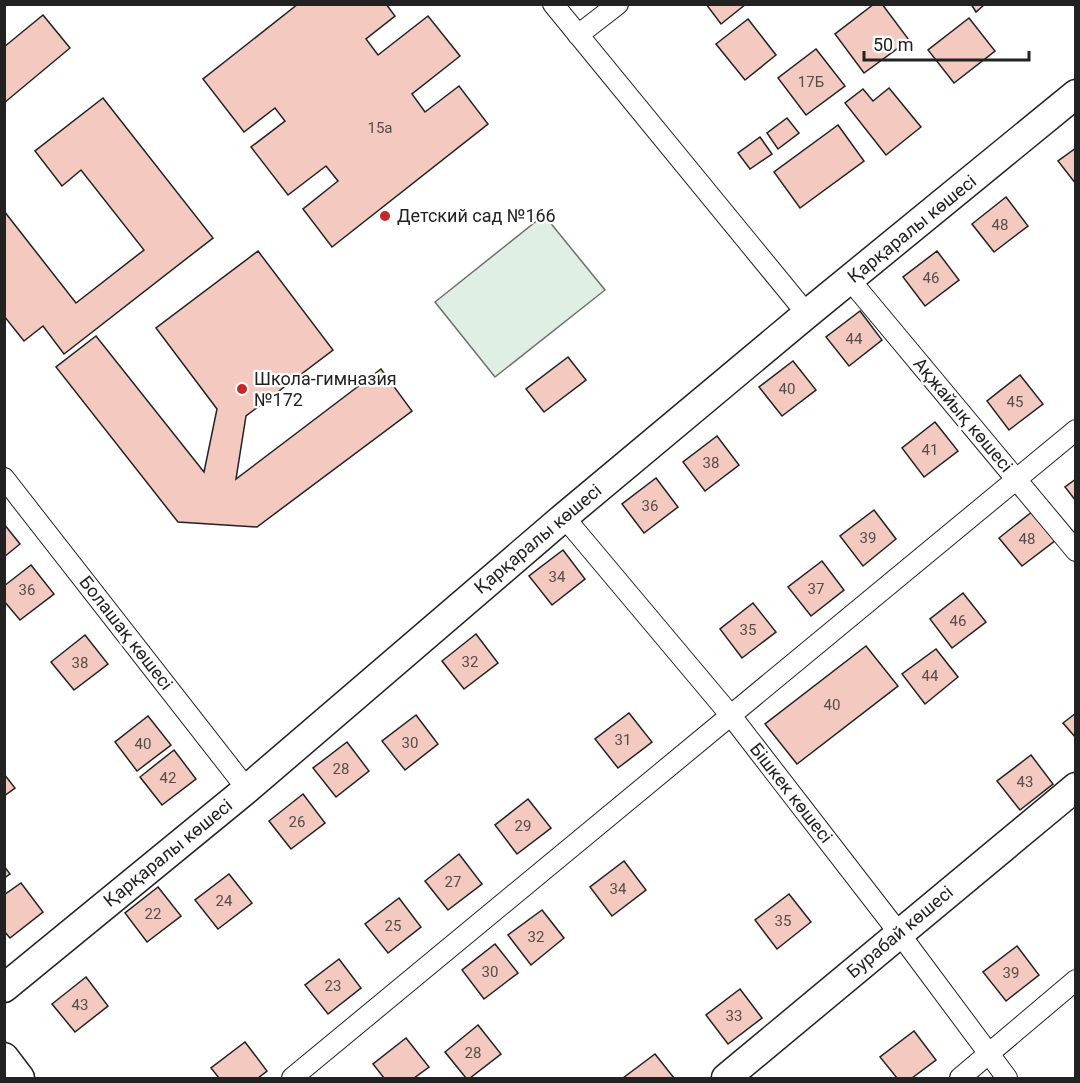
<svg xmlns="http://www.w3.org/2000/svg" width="1080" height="1083" font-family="Roboto,sans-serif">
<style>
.green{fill:#e0efe3;stroke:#6f6f6f;stroke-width:1.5}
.building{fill:#f3c9c0;stroke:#222;stroke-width:1.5}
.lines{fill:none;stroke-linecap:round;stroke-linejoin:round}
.street-casing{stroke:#222;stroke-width:22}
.secondary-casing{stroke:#222;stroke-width:31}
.street{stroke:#fff;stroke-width:20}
.secondary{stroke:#fff;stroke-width:28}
.poi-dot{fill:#c62828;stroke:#fff;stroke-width:2}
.labels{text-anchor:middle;stroke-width:4.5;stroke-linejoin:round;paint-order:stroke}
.number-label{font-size:15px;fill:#564c4a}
.poi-label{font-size:18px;fill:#222;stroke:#fff;text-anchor:start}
.street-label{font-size:18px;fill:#222;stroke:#fff}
</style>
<rect width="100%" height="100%" fill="#fff"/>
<!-- green -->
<polygon class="green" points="544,215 605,290 495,377 435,302"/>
<!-- building -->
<g class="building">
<polygon points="298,4 386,4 395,16 366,39 378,55 428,16 460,56 412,94 425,112 459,86 488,124 332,247 303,209 338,181 326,166 288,195 251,147 285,121 275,108 244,132 203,79"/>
<polygon points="706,4 746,4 721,24"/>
<polygon points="874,4 882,4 909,40 864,73 835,34"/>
<polygon points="971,4 985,4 976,12"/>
<polygon points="43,15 70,48 4,103 4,47"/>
<polygon points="969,18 995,51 954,83 928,50"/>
<polygon points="748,19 776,55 745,80 716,44"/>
<polygon points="816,49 845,86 806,115 778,78"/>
<polygon points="889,88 921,127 886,155 845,103 863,89 873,101"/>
<polygon points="103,98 213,238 64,354 43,326 24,341 4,316 4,211 76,303 144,250 81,170 62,186 35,151"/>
<polygon points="787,118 799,133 778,149 767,133"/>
<polygon points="838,125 864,161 800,208 774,172"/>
<polygon points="760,137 772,154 750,169 738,153"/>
<polygon points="1076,148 1076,184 1058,161"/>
<polygon points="1006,197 1028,226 994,252 972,224"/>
<polygon points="258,251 333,350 246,416 236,479 381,369 412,411 257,527 178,522 56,367 96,336 204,472 217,409 156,328"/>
<polygon points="937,251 959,280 925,306 903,277"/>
<polygon points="860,311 882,340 849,366 826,337"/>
<polygon points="568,357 586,380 544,412 526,389"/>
<polygon points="793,361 816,390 782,416 759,387"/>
<polygon points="1020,375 1043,404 1009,430 987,401"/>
<polygon points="935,422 958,451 924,477 902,448"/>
<polygon points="717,436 739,465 705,491 683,462"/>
<polygon points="656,478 678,507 644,533 622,504"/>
<polygon points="1076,479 1076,501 1065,487"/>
<polygon points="874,510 896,539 863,566 840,536"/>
<polygon points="1033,511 1056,540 1022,566 999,538"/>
<polygon points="4,524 20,544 4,557"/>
<polygon points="563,550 585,579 552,605 529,576"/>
<polygon points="822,561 844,590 811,616 788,587"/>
<polygon points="31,565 54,594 20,620 4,601 4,586"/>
<polygon points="963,593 986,622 952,648 930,619"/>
<polygon points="753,603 776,632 742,658 720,629"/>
<polygon points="476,634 498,663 464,689 442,661"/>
<polygon points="85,635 108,664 74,690 51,662"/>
<polygon points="866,646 898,686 797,764 765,724"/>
<polygon points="936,649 958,677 925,704 902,674"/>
<polygon points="629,713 652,742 618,768 595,739"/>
<polygon points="1076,713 1076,738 1063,723"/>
<polygon points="416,715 438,744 405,770 382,741"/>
<polygon points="148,716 171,745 137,771 115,742"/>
<polygon points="347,742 369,771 336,797 313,768"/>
<polygon points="174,750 196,779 162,805 140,777"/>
<polygon points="1031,755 1053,784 1020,810 997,781"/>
<polygon points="4,774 15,788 4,796"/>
<polygon points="303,794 325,823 291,849 269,821"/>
<polygon points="528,799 551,828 517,854 495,825"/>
<polygon points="459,854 482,884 448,910 425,881"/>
<polygon points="624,861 646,890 612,916 590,887"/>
<polygon points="4,866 10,874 4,878"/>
<polygon points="229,874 252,903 218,929 195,900"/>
<polygon points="21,883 43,912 10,938 4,931 4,895"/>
<polygon points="158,887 181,916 147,942 125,913"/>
<polygon points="789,894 811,922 777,949 755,920"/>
<polygon points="399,898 421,927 388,953 365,924"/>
<polygon points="542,910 564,938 531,965 508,935"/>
<polygon points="495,944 518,973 484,999 462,970"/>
<polygon points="1017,946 1039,975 1006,1001 983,972"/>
<polygon points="339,959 361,988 328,1014 305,985"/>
<polygon points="86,977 108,1006 75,1032 52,1004"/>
<polygon points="740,989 762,1018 728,1044 706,1015"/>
<polygon points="478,1025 501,1054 470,1078 466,1078 445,1052"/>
<polygon points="914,1031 936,1060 912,1078 897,1078 880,1057"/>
<polygon points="406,1038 429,1067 414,1078 384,1078 373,1064"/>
<polygon points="245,1042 267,1071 258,1078 219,1078 211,1068"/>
<polygon points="655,1054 674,1078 623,1078"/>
</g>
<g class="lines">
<defs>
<g id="street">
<polyline points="553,4 807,314"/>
<polyline points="578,35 618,4"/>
<polyline points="850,280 1076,551"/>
<polyline points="4,478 247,789"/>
<polyline points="564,517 732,717 899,933 1007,1078"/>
<polyline points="292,1078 1076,430"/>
<polyline points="960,1078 1076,980"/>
</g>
<g id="secondary">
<polyline points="4,988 247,789 564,517 807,314 1076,94"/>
<polyline points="4,1057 20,1078"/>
<polyline points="726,1078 1076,787"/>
</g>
</defs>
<!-- street casing -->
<use href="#street" class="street-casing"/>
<!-- secondary casing -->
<use href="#secondary" class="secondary-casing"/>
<!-- street -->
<use href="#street" class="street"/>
<!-- secondary -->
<use href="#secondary" class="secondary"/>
</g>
<!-- markers -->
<g class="poi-dot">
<circle cx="385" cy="216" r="6"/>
<circle cx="242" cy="389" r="6"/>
</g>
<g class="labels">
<!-- number labels -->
<g class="number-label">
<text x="811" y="87">17Б</text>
<text x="380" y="133">15а</text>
<text x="1000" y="230">48</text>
<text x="931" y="283">46</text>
<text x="854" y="344">44</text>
<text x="787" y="394">40</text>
<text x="1015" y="407">45</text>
<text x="930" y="455">41</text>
<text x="711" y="468">38</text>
<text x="650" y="511">36</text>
<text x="868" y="543">39</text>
<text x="1027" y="544">48</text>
<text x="557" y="582">34</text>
<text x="816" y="594">37</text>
<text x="27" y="595">36</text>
<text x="958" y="626">46</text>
<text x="748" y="635">35</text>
<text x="470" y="667">32</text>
<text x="80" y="668">38</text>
<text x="930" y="681">44</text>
<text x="832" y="710">40</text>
<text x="623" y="745">31</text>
<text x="410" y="748">30</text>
<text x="143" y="749">40</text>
<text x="341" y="774">28</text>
<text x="168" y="783">42</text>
<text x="1025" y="787">43</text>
<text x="297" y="827">26</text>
<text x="523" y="831">29</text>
<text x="453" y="887">27</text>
<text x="618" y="894">34</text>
<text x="224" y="906">24</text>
<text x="153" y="919">22</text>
<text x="783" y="926">35</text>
<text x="393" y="931">25</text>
<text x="536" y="942">32</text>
<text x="490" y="977">30</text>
<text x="1011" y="978">39</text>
<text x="333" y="991">23</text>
<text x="80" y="1010">43</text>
<text x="734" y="1021">33</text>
<text x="473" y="1058">28</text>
</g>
<!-- poi labels -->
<g class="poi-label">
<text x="397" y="222">Детский сад №166</text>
<text x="254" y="385">Школа-гимназия<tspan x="254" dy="21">№172</tspan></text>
</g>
<!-- street labels -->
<g class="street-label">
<text transform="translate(912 229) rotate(-39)" y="6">Қарқаралы көшесі</text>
<text transform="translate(963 415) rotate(50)" y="6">Ақжайық көшесі</text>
<text transform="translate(538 539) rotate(-40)" y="6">Қарқаралы көшесі</text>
<text transform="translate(126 633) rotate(52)" y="6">Болашақ көшесі</text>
<text transform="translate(791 793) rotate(52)" y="6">Бішкек көшесі</text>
<text transform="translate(168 853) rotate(-39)" y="6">Қарқаралы көшесі</text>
<text transform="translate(900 932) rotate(-40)" y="6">Бурабай көшесі</text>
</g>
</g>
<!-- border -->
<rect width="1080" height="1083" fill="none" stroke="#222222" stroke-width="12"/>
<!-- scale -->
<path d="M864 51v9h165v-9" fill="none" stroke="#222222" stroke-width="3"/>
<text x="873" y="51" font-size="18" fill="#222222" stroke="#ffffff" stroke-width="4.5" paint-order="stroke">50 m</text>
</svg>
